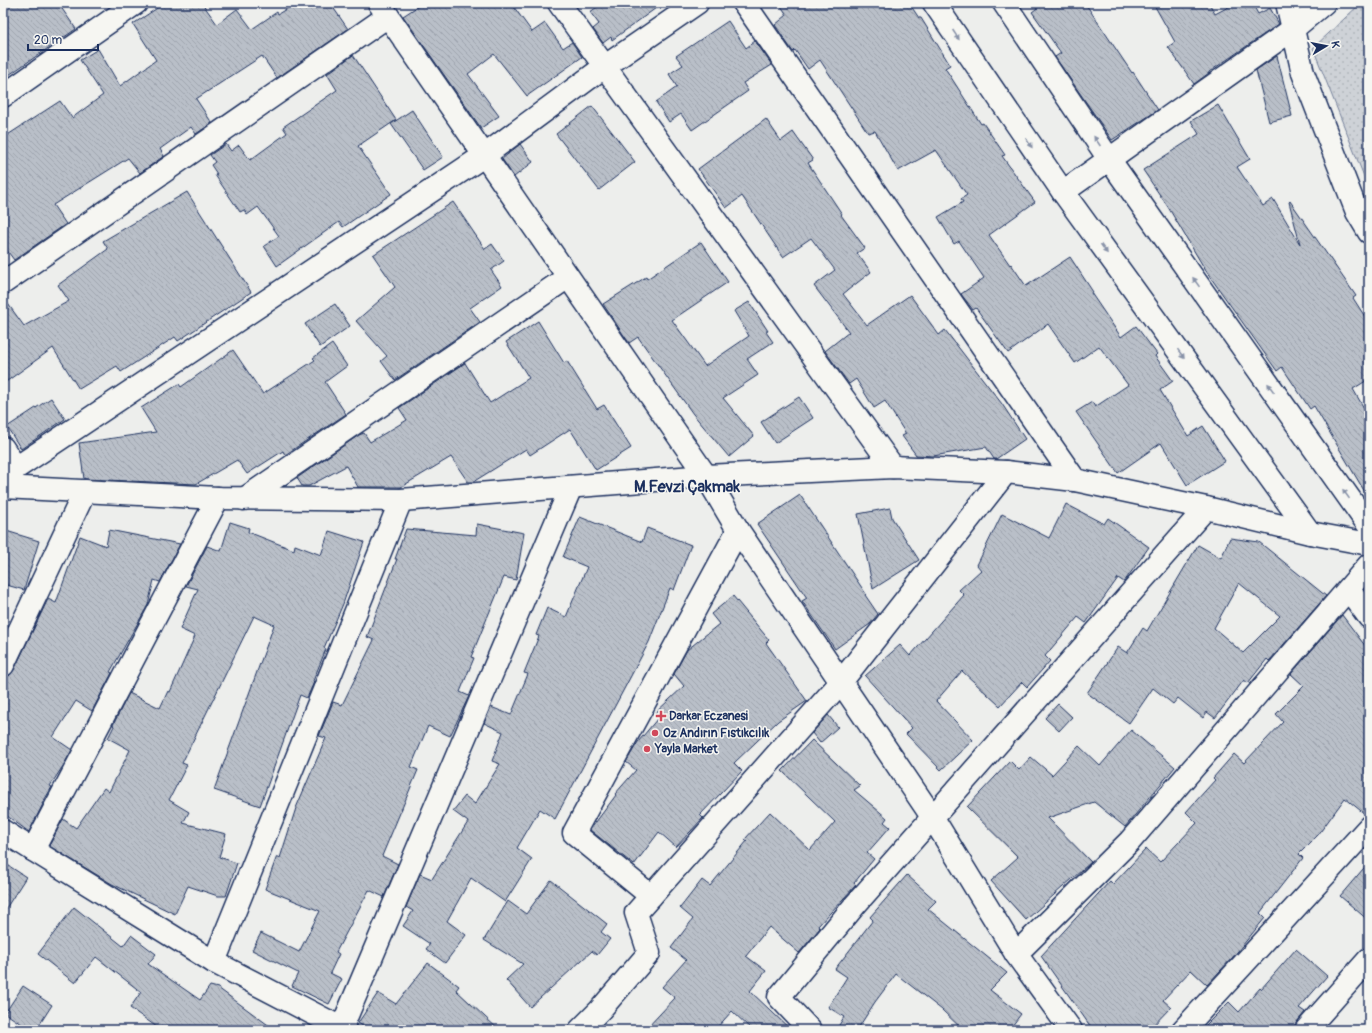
<svg xmlns="http://www.w3.org/2000/svg" width="1372" height="1033" font-family="Pangolin,sans-serif">
<style>
.grass{fill:url(#grass-dots);stroke:#74809a}
.building{fill:url(#building-back-hatch);stroke:#1b2f5e;fill-rule:evenodd}
.lines{fill:none;stroke-linecap:round;stroke-linejoin:round}
.minor-casing{stroke:#1b2f5e;stroke-width:25}
.tertiary-casing{stroke:#1b2f5e;stroke-width:25}
.minor{stroke:#f6f6f2;stroke-width:22}
.tertiary{stroke:#f6f6f2;stroke-width:22}
.oneway{fill:#8892a8}
.poi-dot{fill:#d1495b;stroke:#f6f6f2;stroke-width:1.5}
.labels{text-anchor:middle;stroke-width:3;stroke-linejoin:round;paint-order:stroke}
.poi-label{font-size:12px;font-weight:bold;fill:#1b2f5e;stroke:#f6f6f2;text-anchor:start}
.district-label{font-size:16px;font-weight:bold;fill:#1b2f5e;stroke:#f6f6f2}
</style>
<defs>
<pattern id="grass-dots" width="8" height="8" patternUnits="userSpaceOnUse"><rect width="8" height="8" fill="#ced2d7"/><path d="M2 2h.1M6 6h.1" fill="none" stroke="#b0b5bb" stroke-width="1.8" stroke-linecap="round"/></pattern>
<pattern id="building-back-hatch" width="6" height="6" patternUnits="userSpaceOnUse"><rect width="6" height="6" fill="#b9bfc8"/><path d="M-1 5l2 2M0 0l6 6M5-1l2 2" fill="none" stroke="#9ea4ae"/></pattern>
</defs>
<rect width="100%" height="100%" fill="#edeeec"/>
<filter id="ink" filterUnits="userSpaceOnUse"><feTurbulence type="fractalNoise" baseFrequency=".025" numOctaves="2"/><feDisplacementMap in="SourceGraphic" scale="8" xChannelSelector="R" yChannelSelector="G"/><feConvolveMatrix kernelMatrix="1 2 1 2 8 2 1 2 1" color-interpolation-filters="sRGB"/></filter>
<g filter="url(#ink)">
<!-- grass -->
<polygon class="grass" points="1361,3 1369,3 1369,189 1313,48"/>
<!-- building -->
<g class="building">
<polygon points="11,3 58,3 76,29 3,79 3,8"/>
<polygon points="165,3 202,3 217,24 237,9 252,29 277,12 278,14 296,3 330,3 348,29 277,78 262,56 196,99 212,123 196,134 191,127 160,149 164,156 140,173 128,158 53,205 66,224 14,260 3,245 3,138 60,101 72,118 103,95 80,60 98,49 120,86 156,60 133,24"/>
<polygon points="423,3 511,3 532,32 545,23 563,48 572,42 582,57 527,96 494,54 468,74 499,116 481,128 403,16"/>
<polygon points="603,3 663,3 612,40 611,37 603,43 593,29 599,24 590,12"/>
<polygon points="779,3 909,3 919,18 921,18 950,65 945,68 981,124 983,123 1005,155 1002,156 1035,202 989,235 1010,265 1011,264 1026,286 1070,257 1093,292 1091,293 1121,337 1136,326 1157,354 1155,356 1173,381 1160,390 1188,436 1203,426 1225,461 1187,485 1161,443 1118,473 1076,412 1092,402 1095,407 1128,385 1099,346 1075,363 1048,324 1008,353 976,308 973,310 961,294 984,278 959,241 954,244 938,217 963,202 961,199 967,195 936,150 898,171 875,131 868,133 820,60 808,69 795,50 793,52 775,25 787,15"/>
<polygon points="1044,3 1085,3 1132,73 1133,72 1158,110 1112,140 1055,57 1061,53 1032,12"/>
<polygon points="1153,3 1209,3 1215,14 1236,3 1252,3 1258,14 1270,8 1279,24 1209,72 1209,73 1194,84 1168,47 1175,42"/>
<polygon points="728,21 746,48 755,41 772,65 743,83 748,91 692,130 681,114 669,122 656,102 677,87 669,74 683,65 676,56"/>
<polygon points="353,55 396,120 358,146 391,194 343,227 339,222 277,266 264,246 279,236 258,207 247,215 244,210 240,212 215,175 217,174 211,165 215,162 210,155 226,144 231,151 239,145 250,160 287,133 283,127 337,90 327,74"/>
<polygon points="1277,56 1292,116 1269,122 1256,70"/>
<polygon points="1218,105 1250,159 1237,167 1263,206 1273,199 1300,244 1289,202 1290,201 1356,296 1353,298 1369,323 1369,379 1353,389 1369,417 1369,499 1314,406 1310,409 1282,367 1277,371 1206,271 1168,207 1143,170 1199,134 1191,121"/>
<polygon points="592,106 635,162 599,190 556,134"/>
<polygon points="412,110 443,157 423,170 391,124"/>
<polygon points="766,119 781,141 793,132 813,160 808,163 842,214 841,215 865,248 857,253 871,272 843,294 867,325 910,295 939,335 945,330 1002,404 1025,439 996,459 994,459 986,447 933,456 916,455 902,436 906,434 885,401 874,408 856,379 849,384 825,351 849,332 814,286 835,270 811,238 783,257 742,196 726,208 698,169"/>
<polygon points="520,144 533,162 514,177 502,159"/>
<polygon points="187,192 251,292 178,341 175,337 121,372 117,366 79,389 53,348 3,384 3,297 24,326 69,301 58,285 108,249 103,241"/>
<polygon points="453,202 485,249 492,244 504,261 491,270 502,286 470,308 480,322 395,380 381,361 387,356 356,321 395,287 373,255"/>
<polygon points="701,242 728,282 672,320 705,366 749,336 734,311 749,302 768,331 766,332 773,342 747,359 758,375 723,398 754,436 729,457 693,414 638,337 629,343 603,304 646,277 647,279"/>
<polygon points="335,304 350,326 320,347 305,324"/>
<polygon points="538,321 564,363 567,361 597,409 604,405 631,448 596,470 570,429 530,455 526,449 473,482 468,482 451,457 401,487 358,487 346,466 309,486 302,486 297,478 359,435 364,433 370,442 407,420 399,408 465,363 490,403 529,378 506,342"/>
<polygon points="332,344 347,366 325,382 346,414 285,455 283,451 247,474 237,460 196,484 84,479 79,443 156,432 141,408 179,384 181,387 233,350 263,394 315,360 313,358"/>
<polygon points="799,397 813,418 775,443 761,422"/>
<polygon points="51,398 65,419 21,449 7,427"/>
<polygon points="800,495 866,594 865,595 878,614 870,624 835,649 802,601 807,598 757,524"/>
<polygon points="1066,504 1104,524 1108,518 1149,547 1124,582 1118,578 1086,623 1078,617 1045,656 1050,661 1027,687 1022,682 1000,706 962,671 936,701 973,740 941,770 906,734 912,728 865,676 900,645 910,656 964,595 959,590 981,570 977,565 1002,514 1049,538"/>
<polygon points="890,508 892,518 919,560 873,589 858,514"/>
<polygon points="580,517 642,542 647,528 691,545 674,590 670,588 649,642 555,819 540,809 517,848 532,859 505,902 471,878 447,921 466,935 445,963 426,949 430,944 403,926 413,911 406,907 420,874 432,879 468,822 453,811 465,796 475,804 500,764 492,761 503,732 484,723 491,707 511,715 528,674 524,673 539,636 536,635 547,608 566,617 587,567 563,557"/>
<polygon points="230,522 249,528 248,532 294,550 295,545 321,555 329,531 364,542 343,604 324,648 326,649 313,681 314,682 307,698 300,695 260,806 214,790 274,625 254,616 182,763 187,765 169,800 189,812 183,823 226,834 219,857 237,863 226,896 218,896 188,886 175,914 112,884 49,846 63,819 76,828 104,788 109,792 130,750 108,738 114,726 113,725 129,693 160,708 168,691 170,692 195,636 180,629 198,589 186,586 207,546 221,551"/>
<polygon points="477,524 524,533 516,580 504,577 471,657 474,658 460,692 469,696 450,736 428,726 411,767 418,770 382,856 398,864 384,897 369,890 336,952 339,954 330,973 342,979 329,1004 292,986 298,973 252,950 261,933 299,952 320,911 265,889 277,856 280,858 296,808 326,738 319,736 333,702 342,705 374,640 367,637 397,559 395,559 406,529 476,535"/>
<polygon points="3,530 39,541 24,590 3,584"/>
<polygon points="109,530 180,544 160,582 154,580 148,605 110,672 112,673 92,711 76,701 53,737 72,750 63,766 50,786 52,787 42,804 43,804 29,832 3,813 3,679 10,675 14,670 48,599 56,603 80,536 106,546"/>
<path d="M1230 538 1259 542 1326 596 1270 660 1269 661 1267 659 1248 683 1244 680 1215 718 1207 712 1203 718 1178 698 1173 704 1153 688 1129 723 1087 693 1118 647 1127 653 1143 628 1147 631 1198 545 1221 558ZM1239 583 1280 616 1243 653 1214 628Z"/>
<polygon points="733,596 769,640 766,643 807,701 778,721 734,763 742,771 700,815 703,818 676,847 659,832 634,865 590,830 616,795 615,794 636,770 626,762 638,742 658,718 654,714 684,686 674,674 687,650 719,624 711,614"/>
<polygon points="1342,615 1369,651 1369,815 1366,815 1345,798 1318,835 1299,854 1303,858 1260,913 1265,918 1233,957 1207,985 1191,970 1163,1000 1171,1007 1149,1030 1093,1030 1041,956 1110,881 1113,884 1146,849 1160,862 1197,823 1186,812 1215,780 1213,778 1234,754 1244,763 1283,722 1276,714 1304,686 1291,674"/>
<polygon points="1058,704 1072,717 1059,731 1045,718"/>
<polygon points="828,715 838,727 820,743 812,733"/>
<polygon points="1131,730 1175,767 1125,827 1094,802 1048,818 1091,862 1026,920 991,881 1018,857 967,807 1010,761 1019,770 1031,757 1052,775 1079,746 1100,766"/>
<polygon points="812,740 860,786 854,790 887,818 884,822 890,827 867,853 874,859 854,883 856,885 818,926 820,928 799,953 769,927 746,956 766,971 750,991 791,1030 752,1030 732,1011 715,1030 645,1030 675,998 662,987 686,960 671,948 693,919 680,908 702,880 710,886 747,841 745,839 770,812 810,850 835,822 782,771"/>
<polygon points="3,862 26,877 3,913"/>
<polygon points="1369,862 1369,921 1340,896"/>
<polygon points="907,875 936,901 928,909 1007,973 990,990 1021,1014 1009,1030 963,1030 942,1010 896,974 875,1002 857,1030 836,1030 844,1017 828,1007 847,977 835,969 873,920 870,917"/>
<polygon points="551,880 607,924 601,932 610,939 597,955 592,951 530,1007 506,980 523,964 484,940 508,901 526,914"/>
<polygon points="74,907 123,946 131,935 156,954 148,964 200,1000 210,986 218,988 275,1030 161,1030 130,1008 141,992 96,957 75,983 38,954"/>
<polygon points="1296,949 1327,976 1299,1008 1305,1012 1297,1022 1292,1030 1201,1030 1229,1002 1239,1012 1260,988 1261,989"/>
<polygon points="428,963 459,986 456,990 499,1030 369,1030 358,1023 378,993 396,1004"/>
<polygon points="23,986 52,1005 36,1030 30,1030 5,1013"/>
</g>
<g class="lines">
<defs>
<g id="minor">
<polyline points="559,3 893,467"/>
<polyline points="744,3 1075,480"/>
<polyline points="934,3 1063,192 1310,533"/>
<polyline points="1004,3 1109,159 1369,526"/>
<polyline points="1287,3 1303,73 1357,212 1369,232"/>
<polyline points="3,96 136,3"/>
<polyline points="1063,192 1293,29 1324,3"/>
<polyline points="3,283 388,16"/>
<polyline points="3,448 16,468 7,477"/>
<polyline points="16,468 485,155 604,67 697,3"/>
<polyline points="244,499 568,277"/>
<polyline points="1349,590 1369,617"/>
<polyline points="3,665 85,491"/>
<polyline points="3,831 33,850 214,962 345,1030"/>
<polyline points="33,850 218,498"/>
<polyline points="651,896 574,833 738,530"/>
<polyline points="1016,954 1130,841 1369,565"/>
<polyline points="214,962 401,500"/>
<polyline points="342,1027 571,487"/>
<polyline points="580,1030 600,1010 649,953 636,913 841,682 1006,472"/>
<polyline points="810,1030 779,997 855,905 1206,508"/>
<polyline points="1183,1030 1369,827"/>
<polyline points="1306,1030 1369,959"/>
</g>
<g id="tertiary">
<polyline points="379,3 706,476 738,530 933,818 1016,954 1071,1030"/>
<polyline points="3,487 218,498 401,500 706,476 893,467 1006,472 1075,480 1206,508 1310,533 1369,544"/>
</g>
</defs>
<!-- minor casing -->
<use href="#minor" class="minor-casing"/>
<!-- tertiary casing -->
<use href="#tertiary" class="tertiary-casing"/>
<!-- minor -->
<use href="#minor" class="minor"/>
<!-- tertiary -->
<use href="#tertiary" class="tertiary"/>
</g>
<!-- one-way arrows -->
<defs><path id="oneway-solid" d="M-6-.8H1V-3.2L6.5 0L1 3.2V.8H-6Z"/></defs>
<g class="oneway">
<use href="#oneway-solid" transform="translate(956 35) rotate(56)"/>
<use href="#oneway-solid" transform="translate(1097 141) rotate(-124)"/>
<use href="#oneway-solid" transform="translate(1029 143) rotate(56)"/>
<use href="#oneway-solid" transform="translate(1104 249) rotate(54)"/>
<use href="#oneway-solid" transform="translate(1196 282) rotate(-125)"/>
<use href="#oneway-solid" transform="translate(1181 354) rotate(54)"/>
<use href="#oneway-solid" transform="translate(1271 388) rotate(-125)"/>
<use href="#oneway-solid" transform="translate(1346 494) rotate(-125)"/>
</g>
</g>
<!-- markers -->
<g class="poi-dot">
<path d="M659 710h4v4h4v4h-4v4h-4v-4h-4v-4h4z"/>
<circle cx="655" cy="733" r="4"/>
<circle cx="647" cy="749" r="4"/>
</g>
<g class="labels">
<!-- poi labels -->
<g class="poi-label">
<text x="669" y="720">Darkar Eczanesi</text>
<text x="663" y="737">Oz Andırın Fıstıkcılık</text>
<text x="655" y="753">Yayla Market</text>
</g>
<!-- district labels -->
<g class="district-label">
<text x="687" y="492">M.Fevzi Çakmak</text>
</g>
</g>
<!-- margin -->
<rect width="1372" height="1033" fill="none" stroke="#f6f6f2" stroke-width="16"/>
<rect x="8" y="8" width="1356" height="1017" fill="none" stroke="#1b2f5e" stroke-width="1.5" filter="url(#ink)"/>
<!-- north arrow -->
<g transform="translate(1326 46) rotate(80)" stroke="#f6f6f2" stroke-width="3" paint-order="stroke">
<path d="M0-3L7 15L0 10L-7 15Z" fill="#1b2f5e"/>
<text y="-6" font-size="11" font-weight="bold" text-anchor="middle" fill="#1b2f5e">K</text>
</g>
<!-- scale -->
<path d="M28 44v6h70v-6" fill="none" stroke="#1b2f5e" stroke-width="2"/>
<text x="34" y="44" font-size="12" fill="#1b2f5e" stroke="#f6f6f2" stroke-width="3" paint-order="stroke">20 m</text>
</svg>
